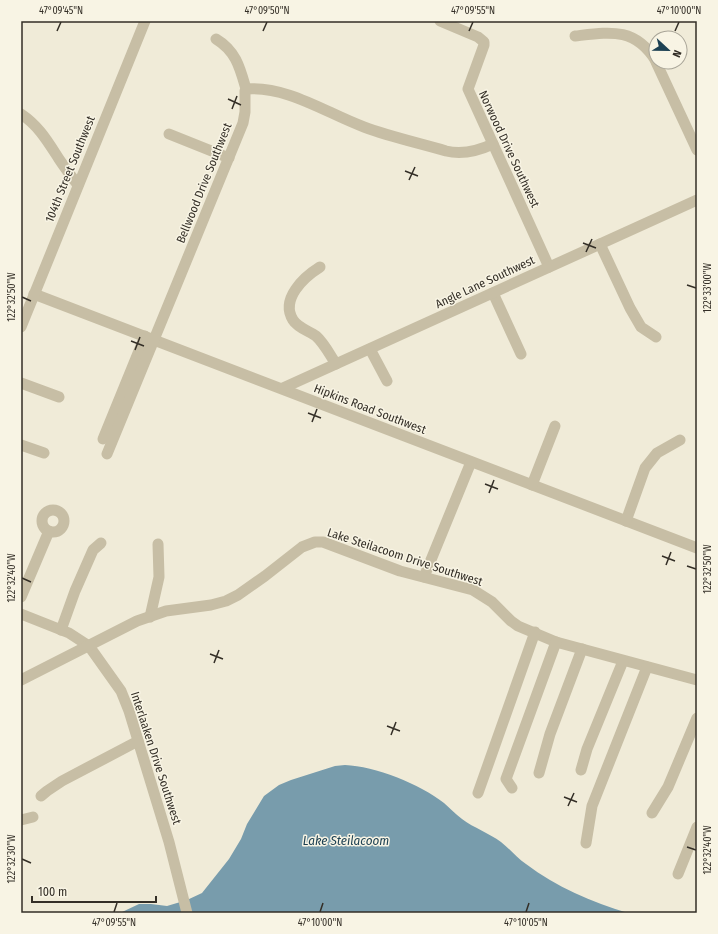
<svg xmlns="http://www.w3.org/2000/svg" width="718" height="934" font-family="'Fira Sans Condensed',sans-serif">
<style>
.water{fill:#789cac}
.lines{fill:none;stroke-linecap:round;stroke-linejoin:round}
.minor{stroke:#c7bea5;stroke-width:11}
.ticks{fill:none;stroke:#332e26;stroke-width:1.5}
.labels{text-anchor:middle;stroke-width:3;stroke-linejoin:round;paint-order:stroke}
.street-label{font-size:12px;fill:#332e26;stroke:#f8f4e4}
.water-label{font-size:13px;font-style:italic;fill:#1d4153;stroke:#f8f4e4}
.neatline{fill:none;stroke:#332e26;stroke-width:1.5}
.ticks-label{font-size:10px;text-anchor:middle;fill:#332e26}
</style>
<rect width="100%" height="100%" fill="#f0ebd8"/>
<!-- water -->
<path class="water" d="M345 765C375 766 420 784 444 803 450 808 455 814 462 819 474 828 489 833 501 842 510 849 517 858 526 864 556 887 592 902 628 913H120L139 904H151L167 906 187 900 202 893 229 859 241 839 247 824 264 796 279 785 291 780 335 766Z"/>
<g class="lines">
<!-- minor -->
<g class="minor">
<polyline points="440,21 478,37 484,42 484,45 468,89 549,267"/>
<path d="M575 36C610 32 635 27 656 61"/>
<polyline points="656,62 697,150"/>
<path d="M246 89C288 86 326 113 364 127 391 137 419 143 446 151 463 155 478 151 493 144"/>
<path d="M21 114C39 126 48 142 59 159 65 168 71 176 78 185"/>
<polyline points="169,134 229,158"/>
<polyline points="600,244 630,308 641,327 656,337"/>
<path d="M320 267C304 277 280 299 293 320 298 328 309 331 316 336 324 343 330 355 336 364"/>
<polyline points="493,293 521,354"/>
<polyline points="34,294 697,548"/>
<polyline points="21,327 145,21"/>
<polyline points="370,349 387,381"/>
<polyline points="21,383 59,397"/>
<polyline points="283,388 697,200"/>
<polyline points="103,439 145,336"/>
<polyline points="21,445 44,453"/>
<path d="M107 454 243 123 245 112V91L246 89C240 68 236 51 216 39"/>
<polyline points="532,485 555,426"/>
<circle cx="53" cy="521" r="11"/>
<polyline points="626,521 645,468 657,453 680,440"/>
<polyline points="424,577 471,462"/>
<polyline points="21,597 49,531"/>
<polyline points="21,614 69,633 89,646 121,691 129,711 169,842 187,913"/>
<polyline points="150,617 159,577 158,544"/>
<polyline points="61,630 75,591 93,550 101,543"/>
<polyline points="21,680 137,621 166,611 211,605 226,601 238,595 265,576 302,547 315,542 323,542 400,571 473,590 492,602 511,621 518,626 556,642 697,680"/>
<polyline points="581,770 587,749 623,661"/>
<polyline points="539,773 550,734 582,649"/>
<polyline points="512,788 506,779 556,642"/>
<polyline points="478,793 535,632"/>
<polyline points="41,796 47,791 62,781 138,741"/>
<polyline points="652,813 668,787 697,718"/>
<polyline points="21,820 33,817"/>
<polyline points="586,843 592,806 647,667"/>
<polyline points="678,874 697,827"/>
</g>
</g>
<!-- ticks -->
<path class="ticks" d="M57 31 61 22M263 31 267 22M469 31 473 22M675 31 679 22M228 99 241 105M232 109 237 96M405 171 418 176M409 180 415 167M583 243 596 248M586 252 592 239M687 285 696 288M22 297 31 301M131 341 144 346M135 350 140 337M308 413 321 418M312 422 317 409M485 484 498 489M489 493 494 480M662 556 675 561M666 565 671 552M687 566 696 569M22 578 31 582M210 654 223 659M214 663 219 650M387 726 400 731M391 735 396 722M564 797 577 802M568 806 574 793M687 847 696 850M22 859 31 863M114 912 117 903M320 912 323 903M526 912 529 903"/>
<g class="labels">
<!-- street labels -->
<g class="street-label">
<text transform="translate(509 149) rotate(65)" y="4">Norwood Drive Southwest</text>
<text transform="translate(70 169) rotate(-68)" y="4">104th Street Southwest</text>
<text transform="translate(204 183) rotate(-68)" y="4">Bellwood Drive Southwest</text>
<text transform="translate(485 282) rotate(-25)" y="4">Angle Lane Southwest</text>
<text transform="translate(370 409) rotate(21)" y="4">Hipkins Road Southwest</text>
<text transform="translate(405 557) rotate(18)" y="4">Lake Steilacoom Drive Southwest</text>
<text transform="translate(156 758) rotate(72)" y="4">Interlaaken Drive Southwest</text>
</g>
<!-- water labels -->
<g class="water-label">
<text x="346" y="845">Lake Steilacoom</text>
</g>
</g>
<!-- border -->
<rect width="718" height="934" fill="none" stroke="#f8f4e4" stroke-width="44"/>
<!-- north arrow -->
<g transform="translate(668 50) rotate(112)"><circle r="19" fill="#f8f4e4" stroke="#a9a598"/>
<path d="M0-3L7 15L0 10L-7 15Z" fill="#1d4153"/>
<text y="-6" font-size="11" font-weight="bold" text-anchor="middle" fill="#332e26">N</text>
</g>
<!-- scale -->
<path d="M32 896v6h124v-6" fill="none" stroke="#332e26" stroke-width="2"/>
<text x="38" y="896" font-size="12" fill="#332e26" stroke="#f8f4e4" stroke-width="3" paint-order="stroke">100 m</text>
<rect x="22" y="22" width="674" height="890" class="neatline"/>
<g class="ticks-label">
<text x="61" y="14">47°09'45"N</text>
<text x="267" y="14">47°09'50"N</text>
<text x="473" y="14">47°09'55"N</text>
<text x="679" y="14">47°10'00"N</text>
<text transform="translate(707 288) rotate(-90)" y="4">122°33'00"W</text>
<text transform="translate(11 297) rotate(-90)" y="4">122°32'50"W</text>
<text transform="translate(707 569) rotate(-90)" y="4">122°32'50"W</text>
<text transform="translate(11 578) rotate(-90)" y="4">122°32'40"W</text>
<text transform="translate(707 850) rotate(-90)" y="4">122°32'40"W</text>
<text transform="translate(11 859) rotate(-90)" y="4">122°32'30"W</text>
<text x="114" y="926">47°09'55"N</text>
<text x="320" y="926">47°10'00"N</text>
<text x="526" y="926">47°10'05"N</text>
</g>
</svg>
